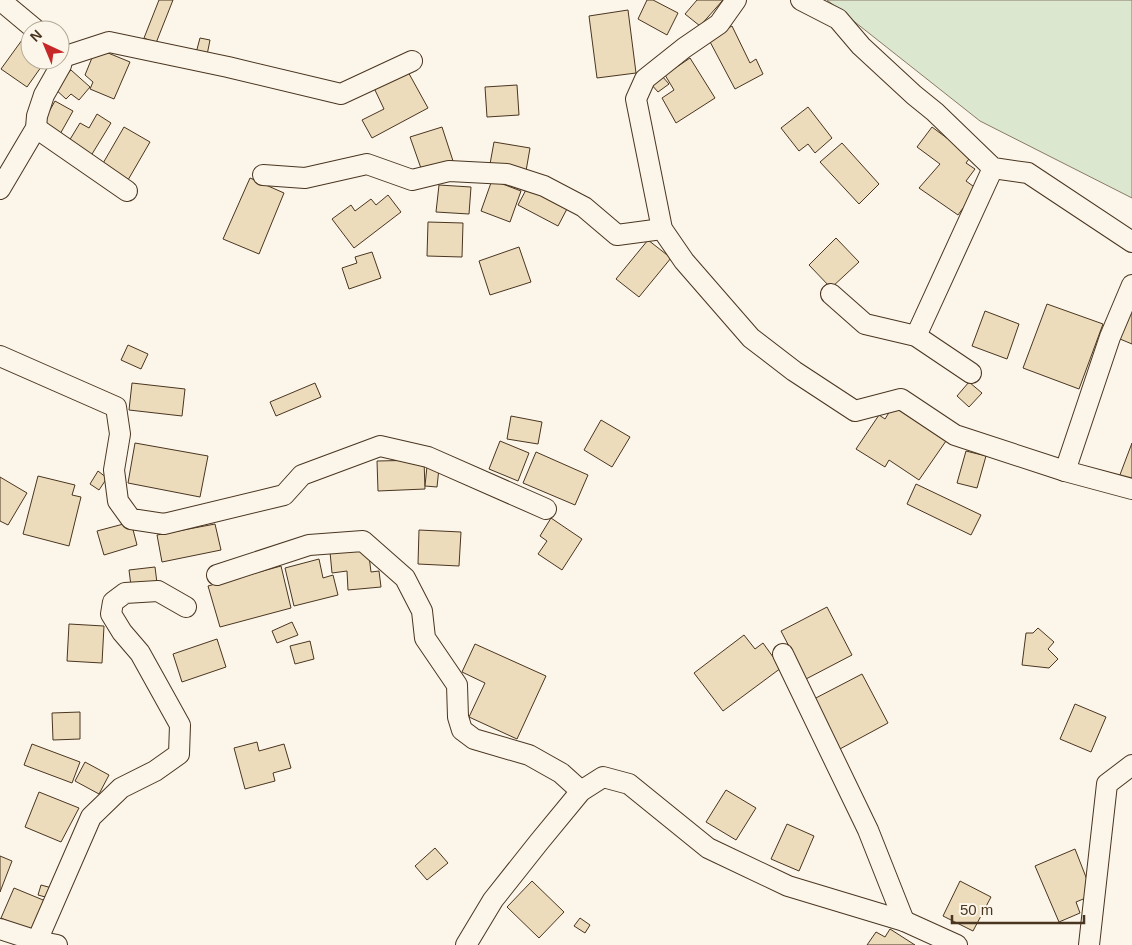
<svg xmlns="http://www.w3.org/2000/svg" width="1132" height="945" font-family="Helvetica,sans-serif">
<style>
.green{fill:#dce7d0;stroke:#887966}
.building{fill:#ecdcbc;stroke:#4a3520}
.lines{fill:none;stroke-linecap:round;stroke-linejoin:round}
.minor-casing{stroke:#4a3520;stroke-width:22}
.minor{stroke:#fbf6e9;stroke-width:20}
</style>
<rect width="100%" height="100%" fill="#fbf6e9"/>
<!-- green -->
<polygon class="green" points="827,0 1132,0 1132,198 980,121"/>
<!-- building -->
<g class="building">
<polygon points="159,0 173,0 156,43 144,38"/>
<polygon points="647,0 653,0 678,13 667,35 638,19"/>
<polygon points="697,0 723,0 700,26 685,14"/>
<polygon points="628,10 636,73 597,78 589,16"/>
<polygon points="732,26 750,63 756,59 763,74 735,89 708,38"/>
<polygon points="200,38 210,40 207,55 196,53"/>
<polygon points="22,40 30,45 30,60 46,60 27,87 1,69"/>
<polygon points="96,48 130,62 114,99 90,89 93,82 85,75"/>
<polygon points="690,58 715,98 676,123 662,98 674,90 665,75"/>
<polygon points="71,70 90,87 79,100 71,94 66,99 54,88"/>
<polygon points="407,70 428,108 372,138 362,120 384,109 374,88"/>
<polygon points="662,76 669,84 658,92 651,84"/>
<polygon points="517,85 519,115 487,117 485,87"/>
<polygon points="55,101 73,111 59,136 41,126"/>
<polygon points="808,107 832,138 815,153 808,144 799,151 781,128"/>
<polygon points="97,114 111,123 89,159 66,146 80,123 89,128"/>
<polygon points="124,127 150,142 128,180 102,165"/>
<polygon points="442,127 454,164 423,174 410,137"/>
<polygon points="932,127 971,156 966,163 975,169 966,181 977,189 958,215 919,188 940,164 917,147"/>
<polygon points="494,142 530,148 526,171 490,164"/>
<polygon points="842,143 879,184 859,204 820,162"/>
<polygon points="250,178 284,193 259,254 223,239"/>
<polygon points="492,180 521,191 510,222 481,211"/>
<polygon points="439,185 471,187 469,214 436,212"/>
<polygon points="528,186 568,207 558,226 518,205"/>
<polygon points="388,195 401,212 354,248 332,219 351,205 355,211 371,199 376,205"/>
<polygon points="428,222 463,223 462,257 427,256"/>
<polygon points="836,238 859,262 831,288 809,265"/>
<polygon points="648,240 671,258 639,297 616,279"/>
<polygon points="519,247 531,282 490,295 479,261"/>
<polygon points="372,252 381,278 349,289 342,268 357,263 355,257"/>
<polygon points="1047,304 1103,324 1079,389 1023,368"/>
<polygon points="1132,307 1132,344 1120,339"/>
<polygon points="985,311 1019,324 1007,359 972,346"/>
<polygon points="128,345 148,354 141,369 121,360"/>
<polygon points="969,382 982,393 969,407 957,396"/>
<polygon points="132,383 185,389 182,416 129,410"/>
<polygon points="315,383 321,397 276,416 270,402"/>
<polygon points="893,406 946,441 919,480 889,460 885,467 856,449 879,415 885,419"/>
<polygon points="511,416 542,422 538,444 507,439"/>
<polygon points="601,420 630,437 612,467 584,450"/>
<polygon points="500,441 529,453 518,481 489,469"/>
<polygon points="135,443 208,456 200,497 128,483"/>
<polygon points="1132,443 1132,485 1118,480"/>
<polygon points="966,451 986,456 977,488 957,483"/>
<polygon points="536,452 588,475 575,505 523,483"/>
<polygon points="424,460 425,489 378,491 377,461"/>
<polygon points="427,466 439,468 437,487 425,486"/>
<polygon points="98,471 107,478 99,490 90,484"/>
<polygon points="38,476 75,485 72,495 81,497 69,546 23,534"/>
<polygon points="0,477 27,493 8,525 0,521"/>
<polygon points="916,484 981,515 971,535 907,504"/>
<polygon points="551,518 582,539 562,570 538,554 547,541 540,536"/>
<polygon points="131,522 137,545 104,555 97,531"/>
<polygon points="215,524 221,550 162,562 157,535"/>
<polygon points="419,530 461,532 459,566 418,564"/>
<polygon points="368,548 371,572 379,571 381,587 348,590 347,571 332,573 330,552"/>
<polygon points="319,559 323,578 333,575 338,595 294,606 285,568"/>
<polygon points="281,566 291,608 220,627 208,586"/>
<polygon points="155,567 157,583 131,586 129,570"/>
<polygon points="827,607 852,655 806,679 781,631"/>
<polygon points="292,622 298,635 277,643 272,631"/>
<polygon points="69,624 104,626 102,663 67,661"/>
<polygon points="1038,628 1054,642 1048,649 1058,659 1049,668 1022,665 1026,633 1033,633"/>
<polygon points="744,635 755,649 763,643 781,668 723,711 694,673"/>
<polygon points="217,639 226,667 182,682 173,654"/>
<polygon points="310,641 314,659 295,664 290,646"/>
<polygon points="475,644 546,676 517,739 469,717 485,683 462,672"/>
<polygon points="862,674 888,723 838,750 812,700"/>
<polygon points="1075,704 1106,717 1091,752 1060,739"/>
<polygon points="80,712 80,739 53,740 52,713"/>
<polygon points="257,742 259,751 284,744 291,768 273,773 275,781 245,789 234,748"/>
<polygon points="32,744 80,762 72,783 24,765"/>
<polygon points="85,762 109,775 99,794 75,781"/>
<polygon points="726,790 756,808 736,840 706,822"/>
<polygon points="39,792 79,808 61,842 25,827"/>
<polygon points="787,824 814,836 799,871 771,859"/>
<polygon points="435,848 448,863 427,880 415,866"/>
<polygon points="1075,849 1093,895 1076,902 1080,913 1059,922 1035,866"/>
<polygon points="0,856 12,861 0,892"/>
<polygon points="532,881 564,912 539,938 507,907"/>
<polygon points="960,881 991,897 973,931 943,916"/>
<polygon points="41,885 52,888 49,898 38,895"/>
<polygon points="14,888 48,902 35,933 1,918"/>
<polygon points="580,918 590,925 585,933 574,926"/>
<polygon points="890,929 915,945 867,945 876,932 885,937"/>
</g>
<g class="lines">
<defs>
<g id="minor">
<polyline points="0,0 36,30"/>
<polyline points="736,0 719,24 684,48 645,79 636,99 662,229 684,261 751,338 794,371 855,411 901,399 955,435 1065,471 1132,489"/>
<polyline points="801,0 838,19 861,46 914,95 935,112 993,168 1028,173 1132,242"/>
<polyline points="63,57 109,42 228,67 341,94 412,61"/>
<polyline points="36,128 127,191"/>
<polyline points="263,175 305,178 367,164 412,180 449,171 507,174 544,186 584,207 617,235 662,229"/>
<polyline points="0,189 36,128 37,116 44,95 61,65 63,57 60,51"/>
<polyline points="831,294 865,324 916,336 971,373"/>
<polyline points="916,336 993,168"/>
<polyline points="0,356 116,407 120,434 114,470 118,501 131,519 164,524 284,495 302,475 380,446 428,457 546,509"/>
<polyline points="1065,471 1110,337 1132,285"/>
<polyline points="217,575 309,545 363,541 405,578 422,611 425,638 457,685 458,717 462,730 474,739 529,755 561,773 581,791"/>
<polyline points="783,654 868,830 904,921"/>
<polyline points="0,929 37,941 57,945"/>
<polyline points="37,941 91,817 121,788 155,771 179,754 180,725 140,653 122,632 111,614 113,602 125,593 158,591 186,607"/>
<polyline points="466,945 493,900 539,842 581,791 603,777 629,784 708,848 788,886 904,921 957,945"/>
<polyline points="1089,945 1107,784 1132,765"/>
</g>
</defs>
<!-- minor casing -->
<use href="#minor" class="minor-casing"/>
<!-- minor -->
<use href="#minor" class="minor"/>
</g>
<!-- north arrow -->
<g transform="translate(45 45) rotate(316)"><circle r="24" fill="#fbf6e9" stroke="#b4a999"/>
<path d="M0-4L9 19L0 12L-9 19Z" fill="#c62828"/>
<text y="-8" font-size="14" font-weight="bold" text-anchor="middle" fill="#4a3520">N</text>
</g>
<!-- scale -->
<path d="M952 915v8h132v-8" fill="none" stroke="#4a3520" stroke-width="2.5"/>
<text x="960" y="915" font-size="15" fill="#4a3520" stroke="#fbf6e9" stroke-width="4" paint-order="stroke">50 m</text>
</svg>
